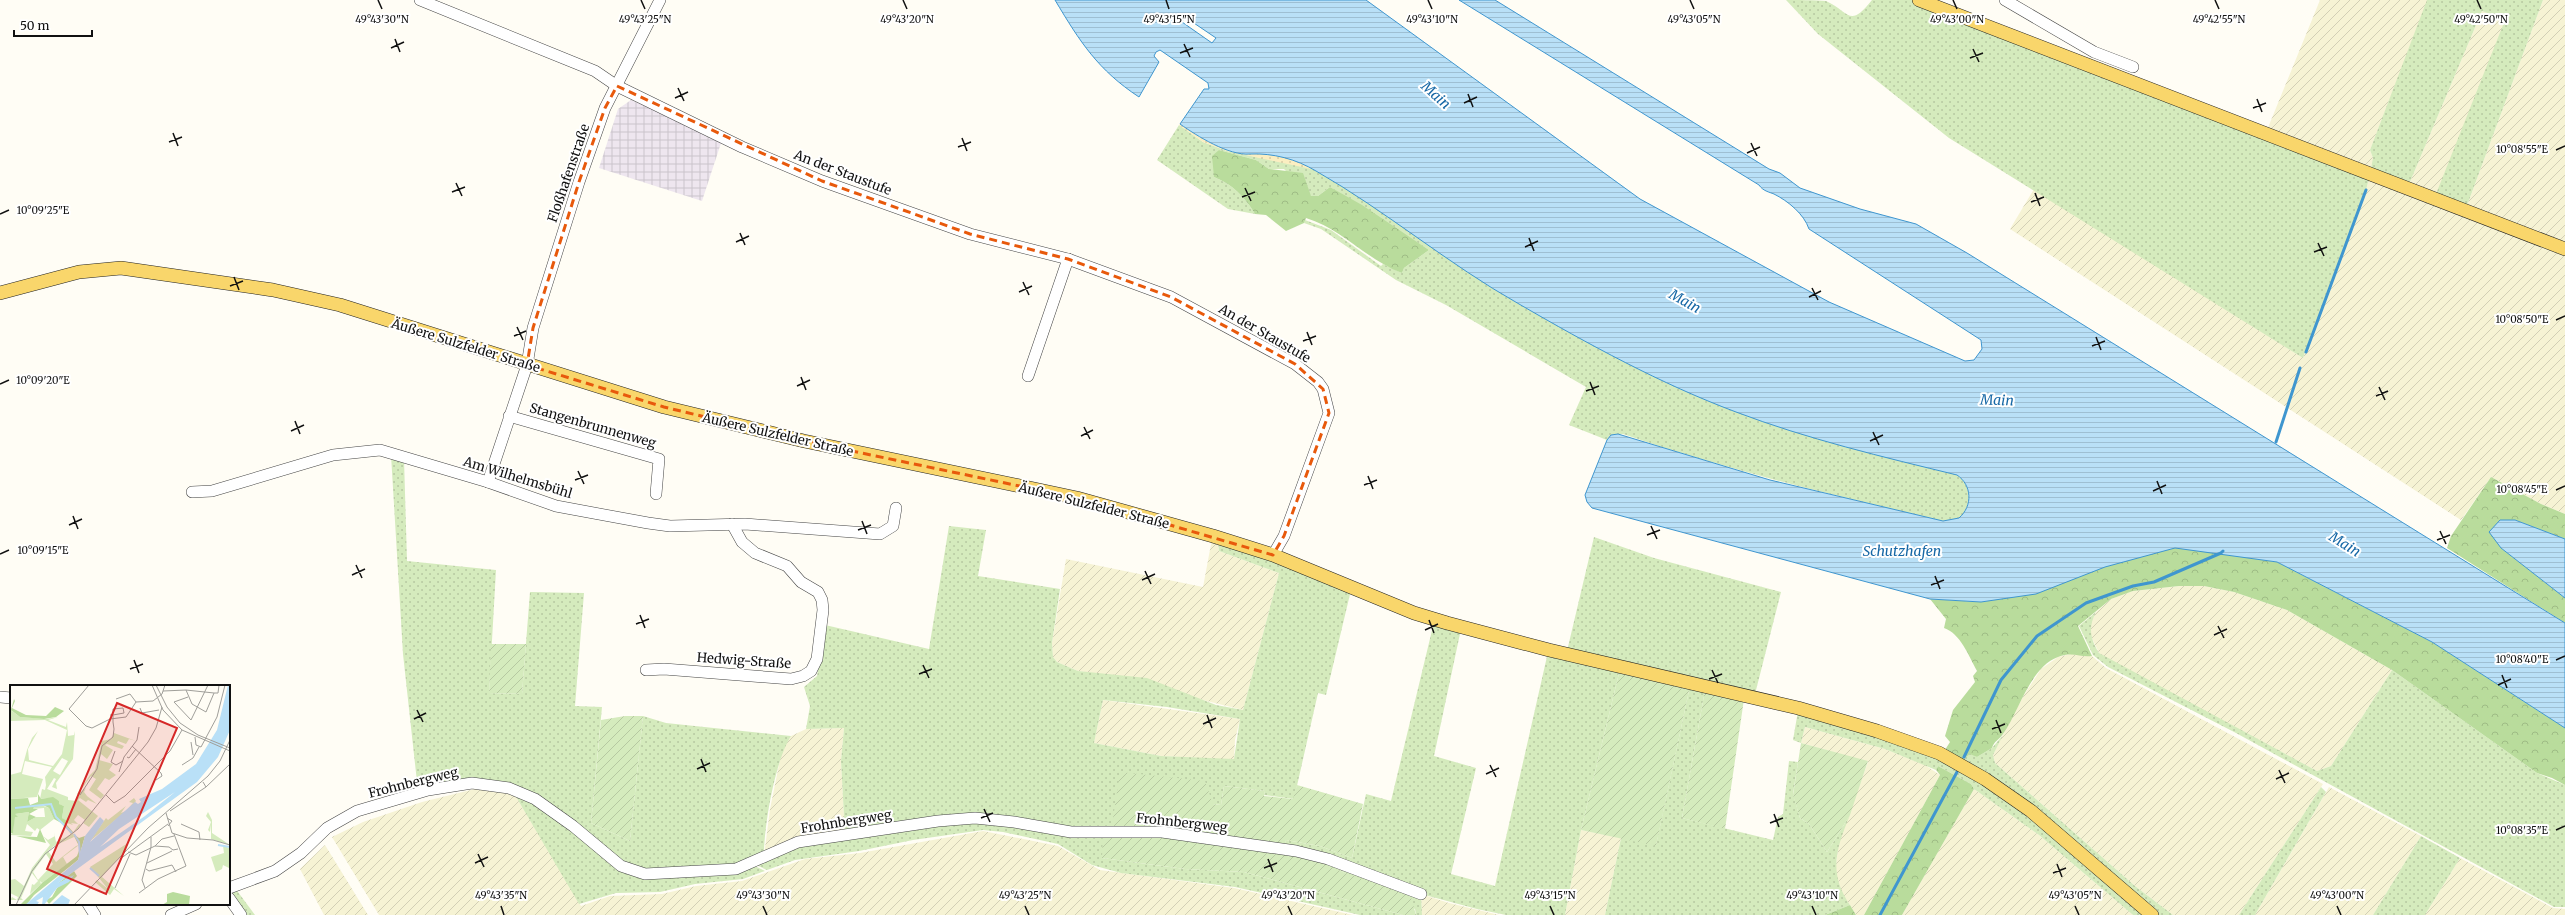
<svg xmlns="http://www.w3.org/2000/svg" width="2565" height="915" font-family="Merriweather,serif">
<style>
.industrial{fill:url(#industrial-grid)}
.farmland{fill:url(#farmland-furrows)}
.grass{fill:url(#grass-dots);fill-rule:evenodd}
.forest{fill:url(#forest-crowns)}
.sand{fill:url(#sand-dots)}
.garden{fill:url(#garden-furrows)}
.water{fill:url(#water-rules);stroke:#3f96cf;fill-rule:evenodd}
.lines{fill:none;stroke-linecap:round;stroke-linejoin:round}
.stream{stroke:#3f96cf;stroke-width:3}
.minor-casing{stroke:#444;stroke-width:12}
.major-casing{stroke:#222;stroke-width:14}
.minor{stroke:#fff;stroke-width:11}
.major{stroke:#f9d66b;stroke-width:13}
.marked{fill:none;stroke:#e8590c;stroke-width:3;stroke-dasharray:8 5;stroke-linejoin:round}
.ticks{fill:none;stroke:#111;stroke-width:1.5}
.labels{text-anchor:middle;stroke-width:4;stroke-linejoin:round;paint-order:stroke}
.street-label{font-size:13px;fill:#111;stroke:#fff}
.water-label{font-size:14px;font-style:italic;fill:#1768a6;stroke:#fff}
.inset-river{fill:none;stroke:#b9e0f7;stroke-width:2}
.inset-road{fill:none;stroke:#a09f9a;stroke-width:1}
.view{fill:#d62828;fill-opacity:0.15;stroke:#d62828;stroke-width:2}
.inset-edge{fill:none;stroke:#111;stroke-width:2}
.ticks-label{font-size:10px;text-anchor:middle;fill:#111;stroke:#fff;stroke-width:4;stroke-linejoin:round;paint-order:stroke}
</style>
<defs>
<pattern id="industrial-grid" width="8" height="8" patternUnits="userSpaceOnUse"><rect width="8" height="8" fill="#eee6ef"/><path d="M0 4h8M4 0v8" fill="none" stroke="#cbc4cc"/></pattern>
<pattern id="farmland-furrows" width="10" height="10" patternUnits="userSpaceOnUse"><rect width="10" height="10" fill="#f6f3d4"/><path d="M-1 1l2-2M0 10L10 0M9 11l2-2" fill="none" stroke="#d2cfb5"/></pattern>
<pattern id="grass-dots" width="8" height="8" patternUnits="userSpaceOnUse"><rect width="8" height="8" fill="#d5ebbd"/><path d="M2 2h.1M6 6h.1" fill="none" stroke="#b6c8a1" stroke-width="1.8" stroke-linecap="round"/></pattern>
<pattern id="forest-crowns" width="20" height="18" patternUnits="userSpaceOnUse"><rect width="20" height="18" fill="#b9dc9c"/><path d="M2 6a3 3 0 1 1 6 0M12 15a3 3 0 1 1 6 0" fill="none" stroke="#9ebc85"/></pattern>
<pattern id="sand-dots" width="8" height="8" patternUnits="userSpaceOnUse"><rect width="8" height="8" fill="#fbeec1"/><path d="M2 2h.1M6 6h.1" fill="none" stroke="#d6cba5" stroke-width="1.8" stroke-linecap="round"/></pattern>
<pattern id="garden-furrows" width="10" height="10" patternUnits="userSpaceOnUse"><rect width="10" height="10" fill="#d5ebbd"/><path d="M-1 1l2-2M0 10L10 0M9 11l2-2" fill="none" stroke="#b6c8a1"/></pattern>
<pattern id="water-rules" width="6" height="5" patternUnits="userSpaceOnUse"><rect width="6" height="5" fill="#b9e0f7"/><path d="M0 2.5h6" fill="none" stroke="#9ebfd3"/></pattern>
</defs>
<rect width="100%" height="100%" fill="#fffdf5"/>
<!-- industrial -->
<polygon class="industrial" points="631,100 722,140 702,201 599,168 618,109"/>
<!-- farmland -->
<g class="farmland">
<polygon points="2320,0 2428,0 2370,150 2373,158 2407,189 2482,11 2506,19 2435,199 2465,211 2543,0 2565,0 2565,514 2541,504 2491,477 2461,520 2010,229 2034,189 2303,358 2366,190 2370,175 2265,135"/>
<polygon points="1212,539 1218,541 1219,551 1279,573 1243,710 1098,674 1078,671 1057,662 1053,657 1052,643 1066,559 1203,587"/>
<polygon points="2179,586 2204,586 2234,592 2287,610 2392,670 2331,766 2317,771 2110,661 2099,653 2090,634 2091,622 2096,612 2111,599 2133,591"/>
<polygon points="2075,653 2092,656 2106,668 2323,784 2239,915 2173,915 2135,886 1995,763 1993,755 1999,742 2024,695 2041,669 2058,657"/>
<polygon points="1103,700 1240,719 1235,740 1234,760 1161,756 1094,743"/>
<polygon points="1805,727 1885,749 1925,765 1940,775 1864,915 1856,915 1850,905 1843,896 1835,872 1839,841 1868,762 1801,743"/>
<polygon points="844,728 841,761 845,835 764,856 770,809 782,750 791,736 806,729"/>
<polygon points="2329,787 2421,836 2373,915 2255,915"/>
<polygon points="479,788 515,795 581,906 610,896 662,894 696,886 742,881 805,859 860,853 983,831 1058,846 1100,870 1234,888 1353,915 379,915 332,837 363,822 422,802"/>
<polygon points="1974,789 2039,835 2133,915 1902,915"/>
<polygon points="1581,830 1621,838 1605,915 1565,915"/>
<polygon points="325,845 368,915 324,915 300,869"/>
<polygon points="2460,858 2553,908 2565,909 2565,915 2425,915"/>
<polygon points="1421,894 1449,903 1499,915 1422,915"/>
</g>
<!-- grass -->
<g class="grass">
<path d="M1786 0C1796 0 1816 0 1826 1 1850 12 1849 29 1872 0H1919L2370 174 2373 158 2370 150 2427 0H2543L2465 211 2434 199 2505 20 2482 11 2407 189 2370 175 2366 190 2303 358 1949 138 1818 34Z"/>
<path d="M1179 125 1203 142 1227 151 1311 168 1355 194 1517 303 1677 387 1773 425 1957 475C1972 485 1973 506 1959 519L1943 521C1835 496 1728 470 1623 434L1611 435 1607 440 1569 425 1586 387 1446 305 1396 280 1321 229 1304 223 1305 220 1331 230 1381 266 1383 264 1402 273 1404 268 1429 250 1330 187 1318 196H1311L1284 169H1269L1256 160 1219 150 1214 177C1232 184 1245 197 1255 214L1228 209 1157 160Z"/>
<path d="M391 455 404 459 407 561 496 570 489 693 522 694 530 592 584 593 575 706 602 707 591 823 630 841 643 716 666 723 791 736C775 761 764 825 764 856L736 869 687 871 688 873 734 871 753 865 765 871 743 879 695 884 660 892 616 893 579 904 515 795 492 788 475 789 477 787 473 784C494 782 516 790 535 800 544 806 583 839 589 838 579 828 567 820 555 812 507 778 473 778 418 791L403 654Z"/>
<path d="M949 526 986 530 978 576 1060 589 1052 643 1053 657 1057 662 1078 671 1147 678 1216 705 1243 710 1279 573 1219 551 1218 541 1351 590 1326 695 1318 693 1294 799 1264 795 1265 791 1224 786 1221 805 1213 804 1111 832 1102 858 1185 869 1244 872 1403 915H1360L1235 887 1121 873 1092 865 1058 844 1003 832 983 830 913 840 859 851 795 860 767 870 754 864 790 846 845 835 841 761 844 728 806 729 810 706 804 687 817 676 825 625 929 649ZM1103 700 1167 707 1240 719 1234 759 1161 756 1094 743Z"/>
<polygon points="1594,537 1654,558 1781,592 1755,694 1567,651"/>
<path d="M2096 612C2088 627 2090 638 2099 653L2317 771 2331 766 2392 670 2537 773 2565 785V907H2554L2236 733 2108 667 2093 655 2079 626Z"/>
<polygon points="1434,622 1461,629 1434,756 1476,768 1451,874 1495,886 1548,652 1620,669 1581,830 1565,915 1506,915 1477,909 1421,894 1284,849 1286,840 1320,846 1352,858 1366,794 1391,801"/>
<path d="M1690 686 1705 690 1682 818 1773 840 1778 817 1783 814 1789 761 1798 762 1793 794 1800 818 1809 824 1827 852 1850 815C1836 849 1828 873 1850 905L1825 915H1605L1621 838 1656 845Z"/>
<polygon points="1798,711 1938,755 2010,797 2148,915 2133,915 2039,835 1974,789 1971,784 1938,766 1936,770 1885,749 1805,727 1801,743 1793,740"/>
<polygon points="2003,735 1993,755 1995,763 2135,886 2173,915 2155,915 1959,762 1970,753 1977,757 1992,748"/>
<polygon points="2321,787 2326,792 2255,915 2239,915"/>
<polygon points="2421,836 2460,858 2425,915 2373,915"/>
<polygon points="1342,865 1421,894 1422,915 1416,915 1415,909 1339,870"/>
<polygon points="235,888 255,915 244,915 229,891"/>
</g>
<!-- forest -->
<g class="forest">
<path d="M1219 150 1256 160 1269 169 1303 173 1311 196H1318L1330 187 1362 205 1429 250 1404 268 1402 273C1367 260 1342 229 1306 218L1304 223 1286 231 1266 215 1255 214C1245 197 1232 184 1214 177L1212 156Z"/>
<polygon points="2491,477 2541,504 2565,514 2565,539 2515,520 2501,548 2565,598 2565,623 2447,548 2451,536"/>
<path d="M2175 547 2277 562 2432 642 2565 728V785L2552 778 2537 773 2392 670 2287 610 2234 592 2204 586H2179L2133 591 2111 599 2078 626 2092 656C2080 658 2074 651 2058 657 2030 667 2019 712 2003 734 1999 740 1994 741 1992 748L1977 757 1970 754 1959 762 1943 753 1950 742 1945 736 1953 710 1975 682 1973 676 1977 671C1969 656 1960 633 1944 628L1946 619 1930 599 1981 602Z"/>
<polygon points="1938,766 1971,784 1974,789 1902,915 1864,915 1940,775 1936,770"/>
<polygon points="1850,905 1856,915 1825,915"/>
</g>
<!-- sand -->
<path class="sand" d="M1180 124C1193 133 1207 143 1223 148 1242 154 1301 153 1311 169L1227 151 1203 142 1179 125Z"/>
<!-- garden -->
<g class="garden">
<polygon points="491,644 526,644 522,694 489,693"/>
<polygon points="1620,669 1690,686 1656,846 1581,830"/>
<polygon points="1705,690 1744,699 1725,829 1682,818"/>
<polygon points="625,716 643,716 630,841 591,823 601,720"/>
<polygon points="1801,743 1868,761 1850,815 1827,852 1809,824 1800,818 1793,795"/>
<polygon points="1120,772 1205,781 1213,804 1221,805 1224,786 1265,791 1264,796 1293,799 1297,785 1363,804 1352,858 1320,846 1286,840 1284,850 1342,865 1339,870 1345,873 1404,892 1411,897 1416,915 1403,915 1244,872 1185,869 1102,858 1103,832 1111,832"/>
</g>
<!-- water -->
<g class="water">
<path d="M1055 0H1366L1640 199 1829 302 1965 361 1974 360 1982 349 1981 340 1809 229C1804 214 1788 201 1774 194 1769 192 1763 191 1759 185L1459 0H1495L1769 169 1780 173 1800 188 1860 209 1916 224 1967 253 2565 623V728L2432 642 2277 562 2175 548 2105 567 2036 594 1981 602 1930 599 1592 508 1587 502 1585 495 1607 440 1611 435 1618 434 1770 480 1943 521 1959 518C1973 506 1972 485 1957 475 1883 457 1807 439 1736 412 1661 384 1588 344 1519 304 1448 264 1386 211 1316 171 1296 159 1273 153 1250 154 1229 156 1197 136 1180 124L1204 89H1209L1208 83 1160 50 1156 52 1154 56 1159 62 1139 97C1098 70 1080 42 1055 0ZM1185 17 1216 38 1212 43 1182 22Z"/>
<polygon points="2500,520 2515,520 2565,539 2565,598 2501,548 2489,532"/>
</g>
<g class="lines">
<!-- stream -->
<g class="stream">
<polyline points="2306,352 2366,190"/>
<polyline points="2276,442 2300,368"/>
<polyline points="1964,757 2001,680 2037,636 2086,603 2133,586 2154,582 2221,553 2223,551"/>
<polyline points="1880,915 1957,772"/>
</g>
<defs>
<g id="minor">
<polyline points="420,0 595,71 617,86 742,147 822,181 970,234 1068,259 1171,297 1295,364 1318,382 1323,389 1329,413 1284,536 1273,555"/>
<polyline points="2005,0 2094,52 2133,67"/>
<polyline points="1028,376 1068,259"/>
<polyline points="509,416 659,459 656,494"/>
<polyline points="488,482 527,365 533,328 579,182 605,108 660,0"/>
<polyline points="192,492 212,491 333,455 380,450 488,482 556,506 648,523 670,526 745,524 880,534 893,526 896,508"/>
<polyline points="646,670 664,669 791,679 803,676 811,671 817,659 823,610 822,600 818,592 801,582 787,566 755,553 742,542 732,524"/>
<polyline points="0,697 11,698"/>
<polyline points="229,888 275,871 301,853 327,828 357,811 428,790 472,783 509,788 535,799 573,826 621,866 645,874 736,869 798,842 938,821 975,818 1014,822 1071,832 1162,832 1296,851 1328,859 1421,894"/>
<polyline points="229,898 241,915"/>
<polyline points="88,904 95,915"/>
<polyline points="171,915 196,904"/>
</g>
<g id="major">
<polyline points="1919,0 2565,249"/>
<polyline points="0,293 79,272 121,268 273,290 340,305 664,407 804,441 1077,498 1213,536 1273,555 1414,613 1447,623 1549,650 1798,708 1877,731 1939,753 1985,779 2031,811 2152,915"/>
</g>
</defs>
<!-- minor casing -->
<use href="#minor" class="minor-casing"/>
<!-- major casing -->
<use href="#major" class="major-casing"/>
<!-- minor -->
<use href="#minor" class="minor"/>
<!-- major -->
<use href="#major" class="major"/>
</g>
<!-- marked area -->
<path class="marked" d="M617 86 822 181 970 234 1068 259 1171 297 1295 364 1323 389 1329 413 1284 536 1273 555 1077 498 804 441 664 407 527 365 533 328 579 182 605 108Z"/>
<!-- ticks -->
<path class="ticks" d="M378 0 382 9M641 0 645 9M903 0 907 9M1166 0 1169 9M1428 0 1432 9M1690 0 1694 9M1953 0 1957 9M2215 0 2219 9M2477 0 2481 9M395 39 400 52M1184 44 1190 57M391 48 404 42M1973 49 1979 62M1180 53 1193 48M1970 58 1983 53M678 88 684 101M1468 94 1473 107M675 98 688 92M2257 99 2262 112M1464 103 1477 97M2253 108 2266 103M173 133 178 146M962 138 967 151M169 142 182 137M1751 143 1757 156M958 147 971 142M2556 150 2565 146M1747 153 1760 147M456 183 462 196M1245 188 1251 201M452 192 465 187M2035 193 2040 206M1242 197 1255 192M2031 202 2044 197M0 214 9 210M740 233 745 245M1529 238 1534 251M736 242 749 236M2318 243 2324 256M1525 247 1538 241M2314 252 2327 247M234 277 239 290M1023 282 1029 295M230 286 243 281M1812 288 1818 300M1019 292 1032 286M1809 297 1821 291M2556 320 2565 316M517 327 523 340M1307 332 1312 345M514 336 526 331M2096 337 2101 350M1303 341 1316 336M2092 346 2105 341M801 377 806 390M1590 382 1595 395M0 384 9 380M797 386 810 380M2379 387 2385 400M1586 391 1599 386M2376 396 2388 391M295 421 300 434M1084 427 1090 439M291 431 304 425M1873 432 1879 445M1081 436 1093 430M1870 441 1883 435M578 471 584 484M1368 476 1373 489M575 480 588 475M2157 481 2162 494M1364 485 1377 480M2556 490 2565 486M2153 491 2166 485M73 516 78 529M862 521 867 534M69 525 82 519M1651 526 1657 539M858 530 871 525M2440 531 2446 544M1647 535 1660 530M2437 540 2450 535M0 554 9 550M356 565 362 578M1145 571 1151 584M352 575 365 569M1935 576 1940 589M1142 580 1155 574M1931 585 1944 580M640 615 645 628M1429 620 1434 633M636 624 649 619M2218 626 2224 638M1425 630 1438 624M2214 635 2227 629M134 660 139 673M2556 660 2565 656M923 665 929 678M130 669 143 664M1712 670 1718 683M919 674 932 669M2502 675 2507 688M1709 679 1722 674M2498 685 2511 679M417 710 423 722M1207 715 1212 728M414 719 426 713M1996 720 2001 733M1203 724 1216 718M1992 729 2005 724M701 759 706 772M1490 765 1496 777M697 769 710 763M2279 770 2285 783M1486 774 1499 768M2276 779 2289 773M984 809 990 822M1774 814 1779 827M981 818 993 813M1770 823 1783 818M2556 830 2565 826M478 854 484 867M1268 859 1273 872M475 863 488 857M2057 864 2062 877M1264 868 1277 863M2053 873 2066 868M501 906 504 915M763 906 767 915M1025 906 1029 915M1288 906 1292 915M1550 906 1554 915M1812 906 1816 915M2075 906 2079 915M2337 906 2341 915"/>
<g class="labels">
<!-- street labels -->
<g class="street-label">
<text transform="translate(843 172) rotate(21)" y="5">An der Staustufe</text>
<text transform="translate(568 173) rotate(-71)" y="5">Floßhafenstraße</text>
<text transform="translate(1265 333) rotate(30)" y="5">An der Staustufe</text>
<text transform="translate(466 345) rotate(17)" y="5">Äußere Sulzfelder Straße</text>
<text transform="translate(593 425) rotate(16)" y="5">Stangenbrunnenweg</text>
<text transform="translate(778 434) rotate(13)" y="5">Äußere Sulzfelder Straße</text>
<text transform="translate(518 477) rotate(17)" y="5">Am Wilhelmsbühl</text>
<text transform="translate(1094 505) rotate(14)" y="5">Äußere Sulzfelder Straße</text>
<text transform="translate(744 660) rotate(4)" y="5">Hedwig-Straße</text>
<text transform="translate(413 782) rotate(-14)" y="5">Frohnbergweg</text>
<text transform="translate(846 821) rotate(-9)" y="5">Frohnbergweg</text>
<text transform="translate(1182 822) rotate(6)" y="5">Frohnbergweg</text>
</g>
<!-- water labels -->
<g class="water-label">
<text transform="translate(1436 95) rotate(42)" y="5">Main</text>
<text transform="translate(1685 301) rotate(29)" y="5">Main</text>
<text transform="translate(1997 400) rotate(2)" y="5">Main</text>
<text transform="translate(2345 544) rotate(32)" y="5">Main</text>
<text x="1902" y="556">Schutzhafen</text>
</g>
</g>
<!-- overview -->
<g transform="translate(10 685)">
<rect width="220" height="220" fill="#fffdf5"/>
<path d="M0 17 2 26 10 32 37 34 48 32 38 35 56 42 57 37 58 51 64 50 65 46 63 74 46 98 47 104 42 102 46 94 44 93 37 104 58 112V115L66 116 69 111 67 109 80 90 85 85 92 56 101 54 104 48 126 56 119 54 116 59 108 56 107 58 114 61 112 64 97 59 95 60 103 65 97 74 91 69 89 75 103 79 99 85 106 90 99 95 95 93 87 104 94 110 91 114 79 105 86 94 81 91 68 109 76 103 74 107 77 111 87 119 78 115 76 117 70 113 68 115 88 131 79 142 73 138 75 135 68 130 64 135 68 139 61 138 63 140 57 138 52 133 54 121 48 119 49 116 39 113 30 114 32 104 35 105 36 100 35 92 42 82 15 76 12 89 33 94 27 112 0 114V90L11 87 17 65 22 53 28 46 18 64 19 75 43 81 52 69 57 45 35 35 0 36ZM52 73 58 76 50 90 43 86ZM124 113 126 116 120 123 80 156 96 133 98 135 116 121 111 128 116 126 123 118 119 117ZM31 120 39 123 44 134 30 145 27 143 25 146 17 139 15 146 23 147 21 151 0 150 3 147 5 129 19 127 17 137 26 132H35L34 123 23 124 24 121ZM198 127 202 135V148L220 160 201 154V139L200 147 198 145 201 137 196 131ZM69 139 71 140 63 149 64 152 44 161 52 172 66 161 69 160 53 172 57 179 32 198 30 196 31 199 20 209 22 199 24 200 28 196 22 188 11 213 13 215H0L2 212 7 215 8 212 0 208V195L5 194 14 201 22 183 40 160 33 151 38 155 45 151 44 147 46 157 62 149ZM44 161 52 172 46 177 38 166ZM36 169 43 179 28 195 23 187ZM118 158 115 163 116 165 92 192 114 211 104 204 100 210 85 197 87 195 98 204 80 182ZM213 161 220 163 219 183 213 180 212 184 206 187 201 172 214 168Z" fill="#d5ebbd" fill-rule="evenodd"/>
<path d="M4 14 5 16 2 23 16 30 36 31 45 22 54 26 46 32 34 34 10 32 1 25ZM28 109 31 114 43 112 49 116V119L54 121 52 133 57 136 56 139 63 147 61 149 53 139 44 134 39 123 33 120 24 122 23 124H28L19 129 26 132 17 137 19 127 5 129 8 132H5L3 148H0V114L18 113 20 120 28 117ZM30 144 36 158 6 151 27 152ZM63 149 69 153 75 151 68 175 24 210 17 219 10 220 32 198 67 171 70 163ZM64 186 67 191 39 219 36 215 42 212 47 203 62 190 34 209ZM163 207 180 211 179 220H152L157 217V209Z" fill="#b9dc9c"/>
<path d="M218 0H220V45L208 72 187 97 48 198 64 190 59 197 47 203 34 220H32L33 212 26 216 29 217 27 220H15L68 175 75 151 90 132 94 136 80 157 125 117 128 119 131 117 129 114 152 104 186 79 207 45ZM165 107 135 131 90 162 109 144ZM52 210 60 215 58 220H41Z" fill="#b9e0f7" fill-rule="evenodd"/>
<path class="inset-river" d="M5 123 41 119 46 132 62 148M64 149 69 157 70 172M208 160 220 162M80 183 89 191"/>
<path class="inset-road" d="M79 0 59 24 76 41 82 43 100 34 116 32 126 17 143 16 152 9 155 0M142 0 153 25 172 45 220 66M146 0 157 22 170 38 188 50 220 63M153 6 176 5 204 8 196 27 182 19 176 5M204 8H208L209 0M178 12 164 17 181 35 198 0M106 14 120 9 126 17M130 23 132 28 149 25M185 52 186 60 191 62 207 32 215 0M181 57 183 70M122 61 151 88 152 91 146 95M105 66 101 77 106 80 113 76M117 72 119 73 126 64M172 80 183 73 189 62M109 87 114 72 127 55 129 42M196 102 220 79M70 110 87 84 92 61 103 52 104 44 103 37V24L113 23 114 28 103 30H100M96 110 104 118 115 111 160 66 172 45M160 126 196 102 193 97M156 128 162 148 177 153 203 155 220 160M157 133 162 136 158 141M171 139 189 147 190 155M145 161 152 154 164 151M118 167 126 170 145 161 159 162 163 165 168 164M110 174 158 139M137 178 162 166M136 184 139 186 162 180 166 187M105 203 120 169M135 203 132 195 141 162V152M129 208 148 194 176 181 164 149M6 220 22 186 35 169 68 144 138 57 146 43 152 22M64 220 138 143 198 91 210 76 220 55"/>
<path class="view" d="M107 18 167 43 96 209 37 184Z"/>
<rect width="220" height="220" class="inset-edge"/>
</g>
<g class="ticks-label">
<text x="382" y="23">49°43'30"N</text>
<text x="645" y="23">49°43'25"N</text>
<text x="907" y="23">49°43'20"N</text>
<text x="1169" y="23">49°43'15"N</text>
<text x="1432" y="23">49°43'10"N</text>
<text x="1694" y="23">49°43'05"N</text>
<text x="1957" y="23">49°43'00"N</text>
<text x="2219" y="23">49°42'55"N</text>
<text x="2481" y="23">49°42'50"N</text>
<text x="2522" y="153">10°08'55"E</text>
<text x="43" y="214">10°09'25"E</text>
<text x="2522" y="323">10°08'50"E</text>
<text x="43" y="384">10°09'20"E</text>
<text x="2522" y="493">10°08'45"E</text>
<text x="43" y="554">10°09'15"E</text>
<text x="2522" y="663">10°08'40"E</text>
<text x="2522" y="834">10°08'35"E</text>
<text x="501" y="899">49°43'35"N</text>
<text x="763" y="899">49°43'30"N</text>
<text x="1025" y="899">49°43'25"N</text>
<text x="1288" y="899">49°43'20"N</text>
<text x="1550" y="899">49°43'15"N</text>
<text x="1812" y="899">49°43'10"N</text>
<text x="2075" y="899">49°43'05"N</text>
<text x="2337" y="899">49°43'00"N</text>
</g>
<!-- scale -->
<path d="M14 30v6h78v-6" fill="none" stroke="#111111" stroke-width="2"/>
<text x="20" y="30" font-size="12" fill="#111111" stroke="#ffffff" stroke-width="3" paint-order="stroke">50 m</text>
</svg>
